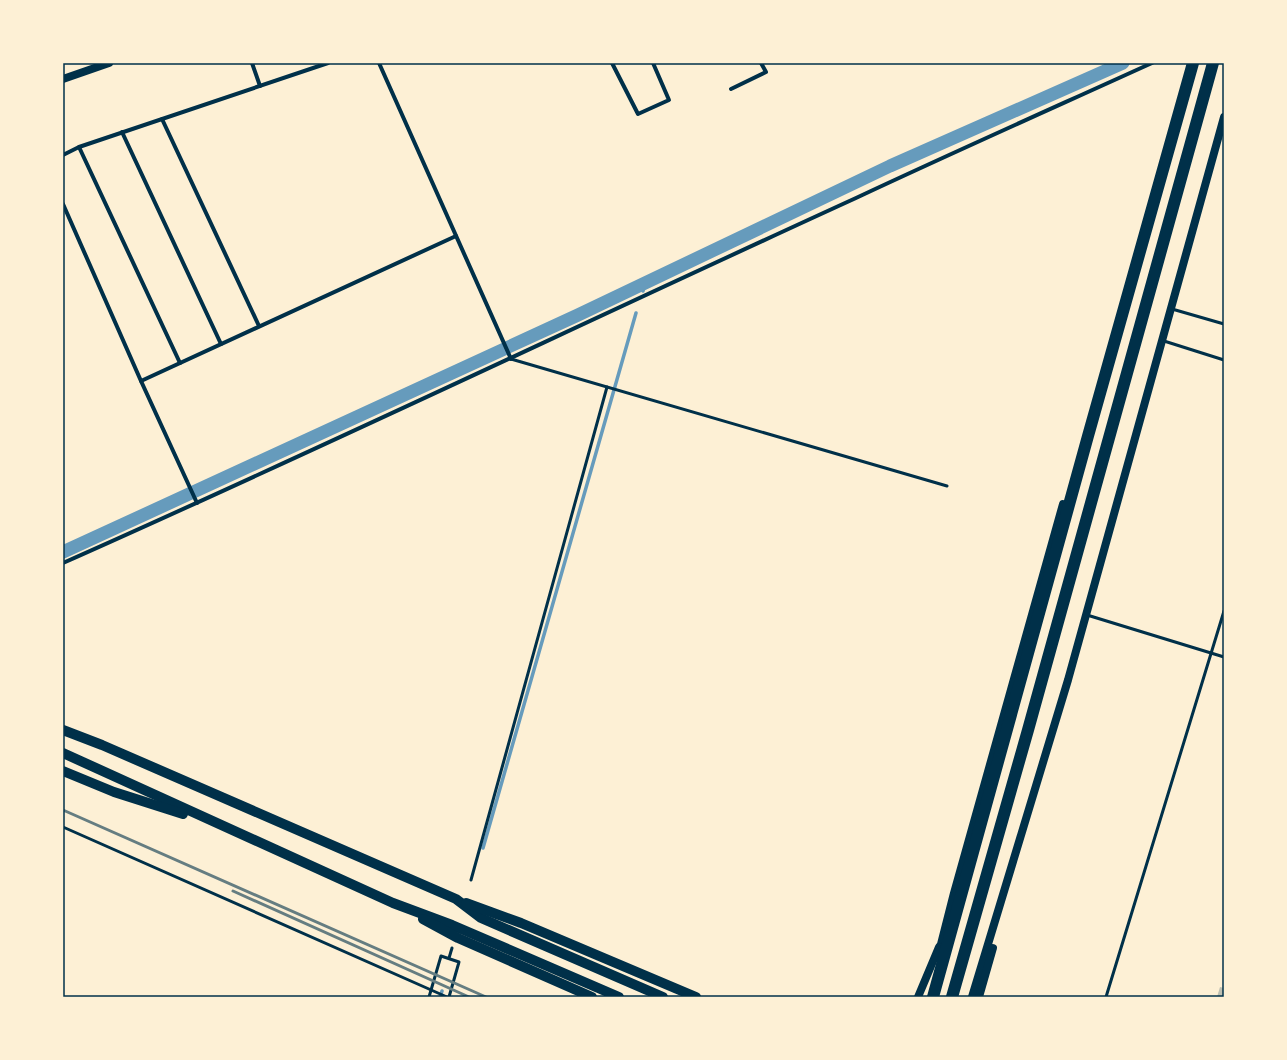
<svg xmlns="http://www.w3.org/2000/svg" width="1287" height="1060" font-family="Rubik,sans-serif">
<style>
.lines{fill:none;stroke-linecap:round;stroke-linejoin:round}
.stream{stroke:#669bbc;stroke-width:3.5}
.canal{stroke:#669bbc;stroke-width:13}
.building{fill:#bec0b2}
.service{stroke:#003049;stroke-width:3}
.minor{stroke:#003049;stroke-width:4}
.secondary{stroke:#003049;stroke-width:8}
.primary{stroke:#003049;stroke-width:10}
.motorway{stroke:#003049;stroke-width:12}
.rail{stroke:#657d81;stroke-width:3}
.neatline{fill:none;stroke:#003049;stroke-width:1.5}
</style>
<rect width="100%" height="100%" fill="#fdf0d5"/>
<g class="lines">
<!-- stream -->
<g class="stream">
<polyline points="643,291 645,283"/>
<polyline points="483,848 636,313"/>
<polyline points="440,997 442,991"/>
</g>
<!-- canal -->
<polyline class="canal" points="63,552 578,315 890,166 1123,63"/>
</g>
<!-- building -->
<polygon class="building" points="1220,987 1224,988 1224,997 1217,997"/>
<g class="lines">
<!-- service -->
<g class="service">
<polyline points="1172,309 1224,324"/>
<polyline points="1164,341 1224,360"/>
<polyline points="511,359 947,486"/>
<polyline points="1087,615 1224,657"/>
<polyline points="63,827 447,997"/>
<polyline points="471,880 607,387"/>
<polyline points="449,958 452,948"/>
<polyline points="429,997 441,956 459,962 449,997"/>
<polyline points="1106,997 1224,611"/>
</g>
<!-- minor -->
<g class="minor">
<polyline points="252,63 260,86"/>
<polyline points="379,63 511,359"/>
<polyline points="612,63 638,114 669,100 653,63"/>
<polyline points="731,89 766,72 761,63"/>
<polyline points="162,119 259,326"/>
<polyline points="122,132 221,344"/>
<polyline points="79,147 180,363"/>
<polyline points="63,155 79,147 328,63"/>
<polyline points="63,204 141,381 197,503"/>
<polyline points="141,381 456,236"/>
<path d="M63 563C329 445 591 319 856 198 954 152 1053 108 1152 63"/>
</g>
<!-- secondary -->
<g class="secondary">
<polyline points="63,79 109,63"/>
<polyline points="939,952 954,893 1063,504"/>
<polyline points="918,997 939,947"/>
<polyline points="972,997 1068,680 1224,117"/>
<polyline points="979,997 993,948"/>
</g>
<!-- primary -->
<g class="primary">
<polyline points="63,730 102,745 456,899 481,918 663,997"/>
<polyline points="63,753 393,903 452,925 619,997"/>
<polyline points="63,771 114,792 183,814"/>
<polyline points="466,903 521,923 696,997"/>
<polyline points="423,919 458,938 592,997"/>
</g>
<!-- motorway -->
<g class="motorway">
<polyline points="933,997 1088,436 1193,63"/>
<polyline points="952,997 1028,730 1213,63"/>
</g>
<!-- rail -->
<g class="rail">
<polyline points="63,810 486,997"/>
<polyline points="233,891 469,997"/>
</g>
</g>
<!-- border -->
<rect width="1287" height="1060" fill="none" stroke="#fdf0d5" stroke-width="128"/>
<rect x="64" y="64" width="1159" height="932" class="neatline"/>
</svg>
